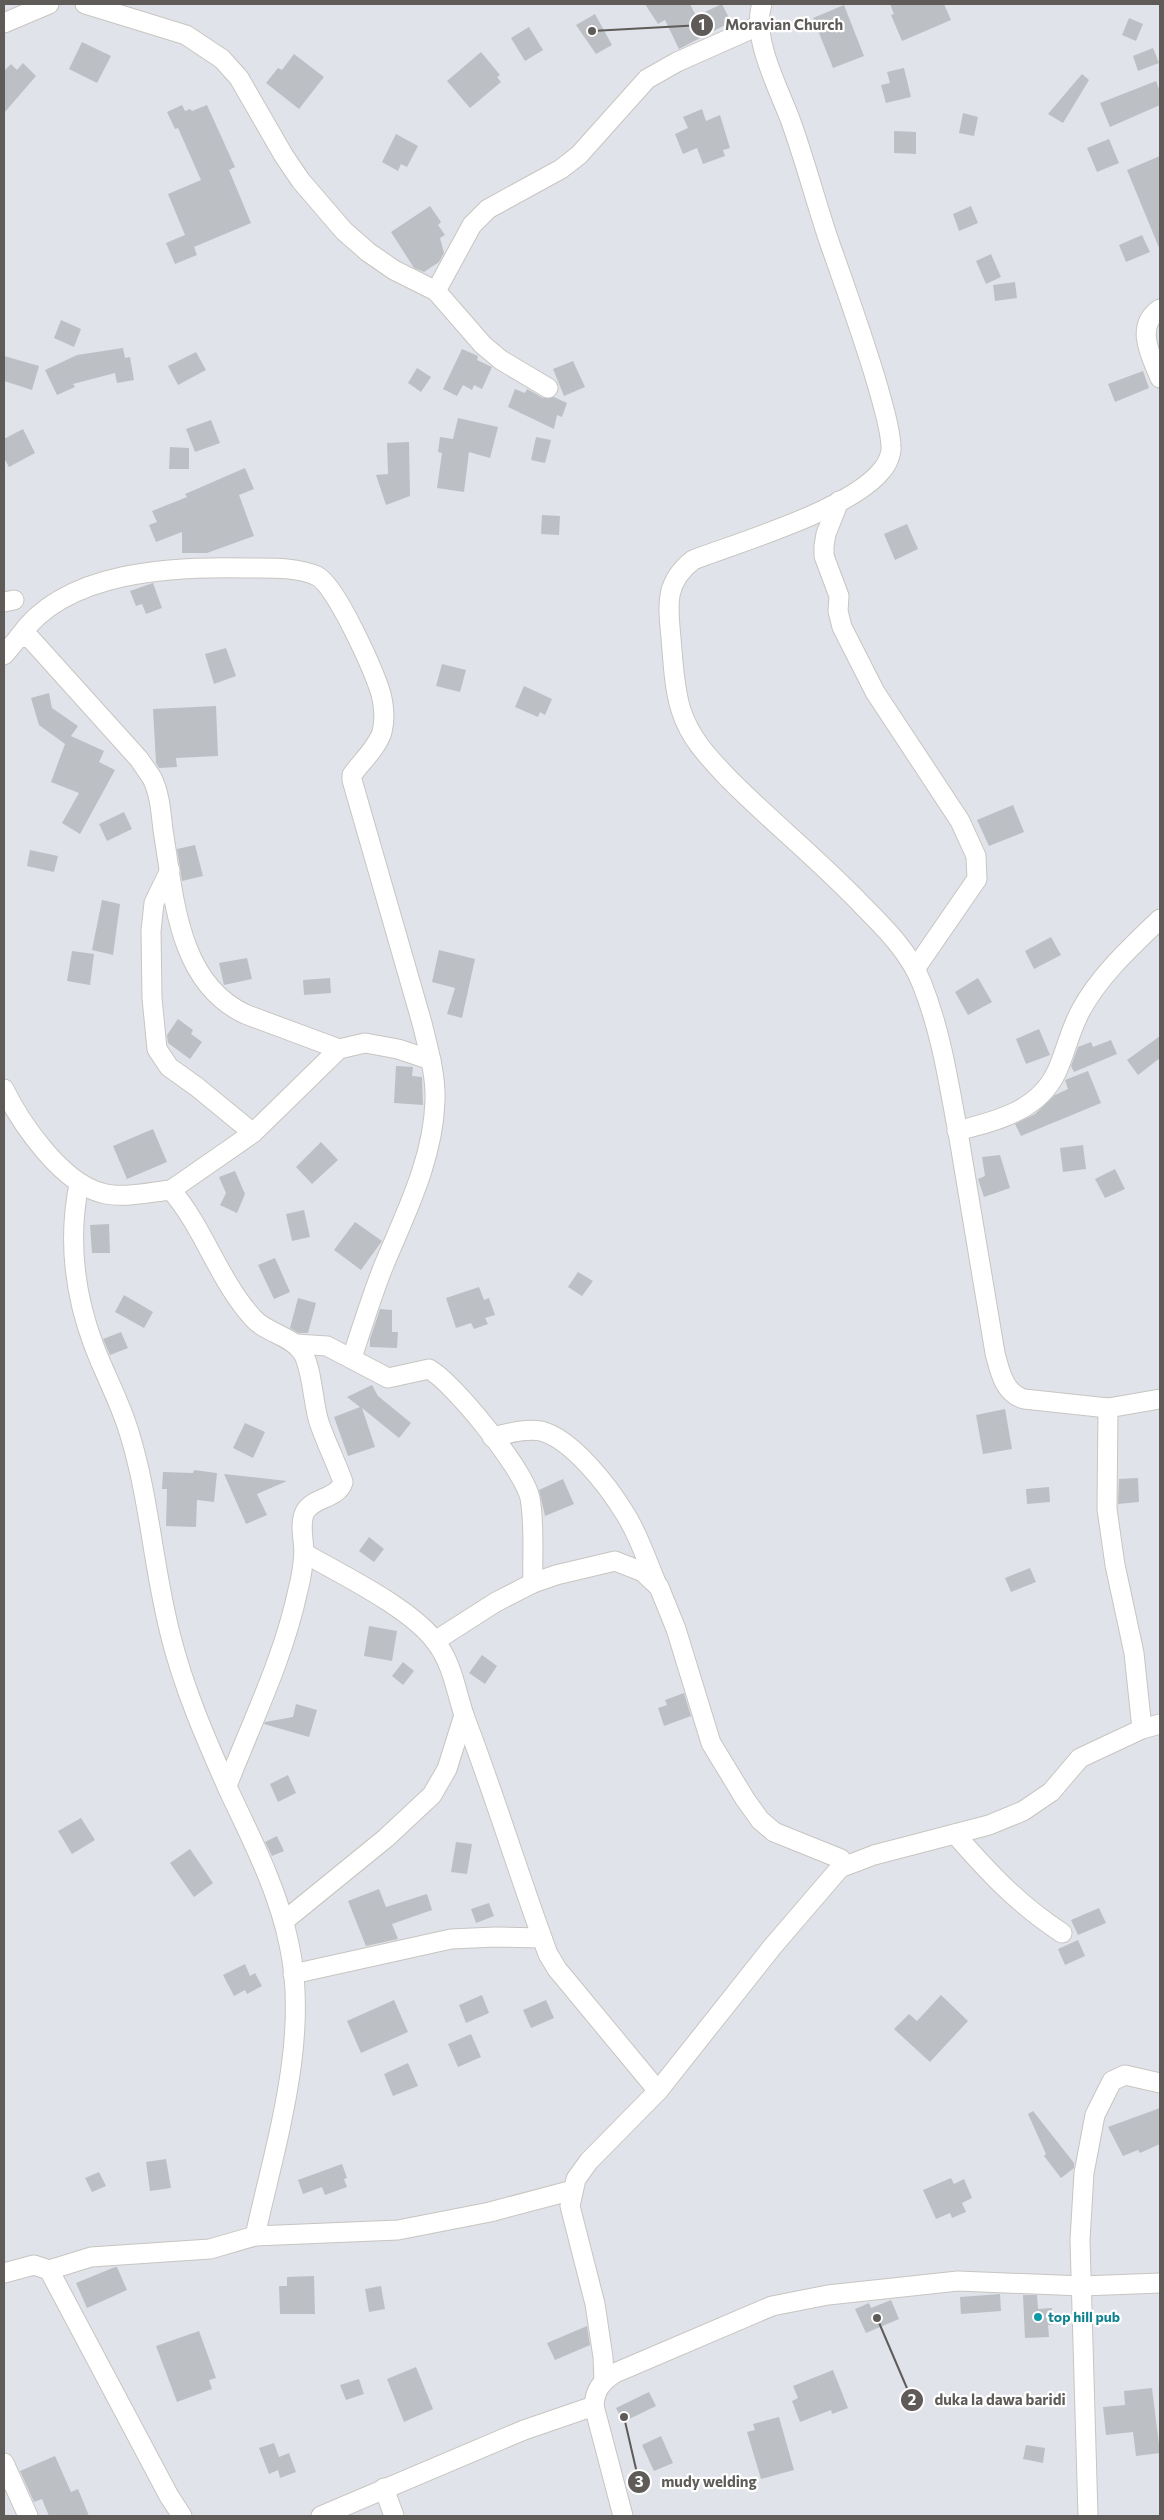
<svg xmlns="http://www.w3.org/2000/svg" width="1164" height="2520" font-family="Commissioner,sans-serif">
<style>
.building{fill:#bcc0c5}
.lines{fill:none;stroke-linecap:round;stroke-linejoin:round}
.minor-casing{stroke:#c8c5c1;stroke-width:21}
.minor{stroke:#fff;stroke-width:19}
.culture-dot{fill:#0f9aa8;stroke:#fff;stroke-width:2}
.labels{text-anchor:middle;stroke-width:4.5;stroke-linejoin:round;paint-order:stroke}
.culture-label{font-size:14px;font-weight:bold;fill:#0d838f;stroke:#fff;text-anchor:start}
.leader{fill:none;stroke:#5f5b58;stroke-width:2}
.callout-dot{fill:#5f5b58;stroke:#fff;stroke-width:2}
.mark-label{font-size:15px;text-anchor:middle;font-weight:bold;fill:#fff}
.callout-label{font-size:15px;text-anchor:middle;font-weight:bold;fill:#5f5b58;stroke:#fff;stroke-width:4.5;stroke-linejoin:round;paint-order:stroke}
</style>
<rect width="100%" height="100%" fill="#e0e3ea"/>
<!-- building -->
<g class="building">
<polygon points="645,4 690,4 696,16 722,4 731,22 679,49 665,20 658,24"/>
<polygon points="890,4 944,4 951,20 902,41 891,15 894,14"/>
<polygon points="844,5 864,56 833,68 813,18"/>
<polygon points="595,14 612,45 596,54 576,25"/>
<polygon points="1129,18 1143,24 1136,41 1122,35"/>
<polygon points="529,27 543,50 525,61 511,38"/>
<polygon points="82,42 111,56 97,83 69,69"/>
<polygon points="1153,48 1159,63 1138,71 1133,56"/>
<polygon points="481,52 500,75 497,77 501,82 470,108 447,81"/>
<polygon points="294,54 324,77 299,109 266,83 278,68 282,70"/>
<polygon points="23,63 36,76 4,113 4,71 11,64 17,70"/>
<polygon points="904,68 911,97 886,103 881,85 890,83 887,72"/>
<polygon points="1082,74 1089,80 1063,123 1048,114"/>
<polygon points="1156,81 1160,92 1160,105 1110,127 1100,103"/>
<polygon points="182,105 185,111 190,109 192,111 207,105 235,167 229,170 251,223 194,247 197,255 175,264 166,243 185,235 168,194 201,180 178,128 175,129 167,112"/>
<polygon points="702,109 706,121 720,115 730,148 723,150 725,156 703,164 697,148 683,154 675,134 688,128 683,117"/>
<polygon points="963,113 978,117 974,136 959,133"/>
<polygon points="894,131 916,132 916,154 894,153"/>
<polygon points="396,134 418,146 407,167 401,164 398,171 382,162"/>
<polygon points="1109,139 1119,163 1097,172 1087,148"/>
<polygon points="1160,156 1160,250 1127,170"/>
<polygon points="430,206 441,222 438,225 445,235 440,238 444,253 439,262 424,272 414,268 391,232"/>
<polygon points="971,206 978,223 959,231 953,214"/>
<polygon points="1142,235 1150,252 1126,262 1119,245"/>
<polygon points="991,254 1001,277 986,284 976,261"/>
<polygon points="1015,282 1017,298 995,301 993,285"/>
<polygon points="61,320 81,329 74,347 54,338"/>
<polygon points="123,348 125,358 130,357 134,380 117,383 115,373 73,384 75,387 57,395 45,370 77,355"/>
<polygon points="462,349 478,356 477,360 492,367 482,389 474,385 472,390 463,385 457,396 443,389"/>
<polygon points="196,352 206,370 178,385 168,366"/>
<polygon points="4,356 39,366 32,390 4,381"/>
<polygon points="573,361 585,387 564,396 553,369"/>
<polygon points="417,368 431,377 421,392 408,383"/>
<polygon points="1143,371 1149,388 1115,402 1108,384"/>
<polygon points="515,389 525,393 527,389 543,398 554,397 567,403 562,417 557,415 554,429 508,407"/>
<polygon points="458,418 498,427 490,458 469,452 464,492 437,488 442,453 438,452 440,437 453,439"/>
<polygon points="211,420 220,443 195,452 186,429"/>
<polygon points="23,429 35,453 9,467 4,458 4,439"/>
<polygon points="536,437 551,440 545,463 531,460"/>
<polygon points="409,442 410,496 386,505 376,475 388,474 387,443"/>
<polygon points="170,447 189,448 189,469 169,469"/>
<polygon points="245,468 254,489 239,495 254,536 207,553 182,553 182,532 156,542 149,525 157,522 152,511 187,497 185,494"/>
<polygon points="542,515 560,516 559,535 541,534"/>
<polygon points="907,524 918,549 895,560 884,534"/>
<polygon points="153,583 162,608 146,614 142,604 136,606 130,591"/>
<polygon points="226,648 236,676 214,684 205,654"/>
<polygon points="442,664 466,670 460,692 436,686"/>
<polygon points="524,686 552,699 545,715 540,712 538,717 515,707"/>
<polygon points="49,693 52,708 78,726 71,736 104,751 99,762 115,770 80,834 62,823 79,793 51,782 65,744 39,725 31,698"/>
<polygon points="216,706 218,756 176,758 177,767 159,768 156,763 153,709"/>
<polygon points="1013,805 1024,832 989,846 977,820"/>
<polygon points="124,812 132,829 107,841 99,824"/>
<polygon points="195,845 203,876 182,881 177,849"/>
<polygon points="30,850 58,856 54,872 27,866"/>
<polygon points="102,900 120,904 113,955 92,950"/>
<polygon points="1051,937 1061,955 1034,969 1025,951"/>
<polygon points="439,950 475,959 462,1018 447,1014 455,988 432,982"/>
<polygon points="72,951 94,954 90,985 67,981"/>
<polygon points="247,958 252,979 224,985 219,963"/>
<polygon points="330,978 331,993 304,995 303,980"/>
<polygon points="978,978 992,1002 968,1015 955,992"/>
<polygon points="178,1019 193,1030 191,1034 202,1042 190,1059 168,1043 167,1035"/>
<polygon points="1039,1029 1050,1055 1026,1064 1016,1039"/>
<polygon points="1160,1036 1160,1058 1138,1075 1127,1060"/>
<polygon points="1111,1040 1117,1054 1074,1072 1071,1066 1078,1047 1091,1042 1093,1047"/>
<polygon points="396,1066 413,1067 412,1076 422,1077 423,1105 394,1103"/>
<polygon points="1088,1071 1101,1103 1021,1136 1015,1124 1035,1114 1055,1095 1068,1089 1065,1080"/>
<polygon points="153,1129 167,1162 127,1179 113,1146"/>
<polygon points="321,1142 338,1160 312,1184 296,1167"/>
<polygon points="1083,1145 1086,1169 1063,1172 1060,1148"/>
<polygon points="1000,1155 1010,1188 984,1197 978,1179 985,1176 982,1157"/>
<polygon points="1115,1169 1125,1189 1105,1198 1095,1179"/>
<polygon points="235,1171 245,1194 237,1213 220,1205 226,1193 219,1177"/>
<polygon points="304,1210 310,1237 292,1241 286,1214"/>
<polygon points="355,1222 382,1241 361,1270 334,1250"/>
<polygon points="109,1224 110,1253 92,1253 90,1225"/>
<polygon points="275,1258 290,1292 274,1299 258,1265"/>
<polygon points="578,1272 593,1281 582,1296 568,1287"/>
<polygon points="479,1287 484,1300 489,1298 495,1315 485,1318 488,1324 474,1329 471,1323 456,1328 446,1298"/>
<polygon points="124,1295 153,1312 144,1328 115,1312"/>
<polygon points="298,1298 316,1303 308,1333 298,1333 290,1328"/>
<polygon points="380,1309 392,1310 392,1332 398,1332 397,1348 370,1347 370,1339"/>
<polygon points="121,1332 128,1348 110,1355 103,1339"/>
<polygon points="372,1385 378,1396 411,1423 399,1438 362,1408 375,1447 348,1456 334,1417 360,1407 347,1397"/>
<polygon points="1005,1409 1012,1449 983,1454 976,1415"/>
<polygon points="245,1423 265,1432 253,1458 233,1448"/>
<polygon points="194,1470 217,1473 214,1502 197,1500 196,1527 166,1526 167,1489 162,1489 163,1472 193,1473"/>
<polygon points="224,1474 287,1481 257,1494 267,1515 246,1524"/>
<polygon points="1138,1478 1139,1502 1118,1504 1119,1479"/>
<polygon points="563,1479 574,1504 545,1516 539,1490"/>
<polygon points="1049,1487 1050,1502 1027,1504 1026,1489"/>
<polygon points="369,1537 384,1549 374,1562 359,1551"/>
<polygon points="1030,1568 1036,1582 1011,1592 1005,1578"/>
<polygon points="369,1626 397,1631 392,1661 364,1656"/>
<polygon points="482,1655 497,1666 485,1684 469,1673"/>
<polygon points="403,1662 414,1671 403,1685 392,1676"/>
<polygon points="684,1693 691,1716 664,1726 658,1708 667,1705 665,1700"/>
<polygon points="296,1704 317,1710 309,1737 264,1724 265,1722 293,1717"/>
<polygon points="288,1775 296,1793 278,1802 270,1784"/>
<polygon points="81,1818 95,1840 72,1854 58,1831"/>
<polygon points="277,1836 284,1851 272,1856 265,1842"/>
<polygon points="456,1842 472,1844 467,1874 451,1872"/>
<polygon points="190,1849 213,1883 194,1897 170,1863"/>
<polygon points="379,1889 386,1907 427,1894 432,1910 392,1924 398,1939 366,1946 348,1901"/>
<polygon points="489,1903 494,1916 476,1923 471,1909"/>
<polygon points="1099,1908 1106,1923 1078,1935 1071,1920"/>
<polygon points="1078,1940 1085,1956 1065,1965 1058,1949"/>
<polygon points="245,1964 250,1976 255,1973 262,1986 247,1994 245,1990 234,1996 223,1975"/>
<polygon points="482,1995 489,2013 466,2023 459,2005"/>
<polygon points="941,1995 968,2021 930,2062 894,2029 909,2014 917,2021"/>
<polygon points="394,2000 408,2032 361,2053 347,2021"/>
<polygon points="546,2000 554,2018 531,2028 523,2010"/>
<polygon points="471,2034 481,2057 458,2067 448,2044"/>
<polygon points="408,2063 418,2086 393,2096 384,2074"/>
<polygon points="1160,2108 1160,2144 1140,2153 1138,2150 1123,2156 1108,2127"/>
<polygon points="1033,2111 1074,2163 1074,2168 1061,2178 1044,2156 1046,2154 1028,2114"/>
<polygon points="166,2159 171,2188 150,2191 146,2162"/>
<polygon points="342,2164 347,2178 344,2179 347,2187 325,2195 322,2187 303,2194 298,2180"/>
<polygon points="99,2172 106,2186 92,2192 85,2178"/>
<polygon points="951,2178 954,2184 964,2179 972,2198 962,2203 966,2212 952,2218 950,2213 936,2219 923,2190"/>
<polygon points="115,2267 117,2267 127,2290 87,2308 76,2283"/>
<polygon points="314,2276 315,2314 280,2314 279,2286 287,2286 287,2277"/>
<polygon points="381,2286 385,2309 369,2312 365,2289"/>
<polygon points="1000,2294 1001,2311 961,2314 960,2297"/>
<polygon points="1023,2295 1037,2295 1038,2309 1052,2308 1053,2325 1048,2325 1049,2337 1025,2338"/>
<polygon points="891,2300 899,2319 866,2333 855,2309 869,2303 871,2308"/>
<polygon points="587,2326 590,2345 555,2360 547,2343"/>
<polygon points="199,2331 216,2378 209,2380 212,2389 177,2402 156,2346"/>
<polygon points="416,2367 433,2409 404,2422 387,2379"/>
<polygon points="833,2370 848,2408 832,2414 831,2410 800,2422 792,2401 798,2398 793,2386"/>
<polygon points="359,2379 364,2394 346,2400 340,2385"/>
<polygon points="1152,2388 1160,2453 1136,2456 1133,2432 1106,2435 1103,2407 1125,2405 1124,2391"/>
<polygon points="649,2392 656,2406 623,2422 616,2408"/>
<polygon points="779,2417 794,2470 761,2479 747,2432 755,2430 753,2424"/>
<polygon points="661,2436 673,2463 654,2471 642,2445"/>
<polygon points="274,2443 279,2457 289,2453 296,2472 280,2478 278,2470 269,2474 259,2448"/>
<polygon points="1026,2445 1045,2448 1043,2463 1023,2459"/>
<polygon points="55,2456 71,2492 78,2489 89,2516 49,2516 42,2499 34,2502 20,2471"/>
</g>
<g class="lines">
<defs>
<g id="minor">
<polyline points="85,4 186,35 222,59 239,78 284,156 301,181 344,231 368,252 394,270 436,291 483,345 501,360 548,388"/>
<path d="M762 4C751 37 778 87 790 119 805 160 816 203 830 244 847 292 864 339 878 387 883 406 890 426 891 446 892 453 887 465 882 470 852 509 740 542 693 560 664 583 668 605 671 638 673 661 674 688 681 710 690 739 710 759 730 780 773 823 820 861 862 905 885 928 910 953 922 984 942 1034 949 1086 959 1138 971 1210 983 1282 995 1353 1000 1372 1004 1393 1024 1399L1108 1408 1160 1399"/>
<polyline points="4,23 49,4"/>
<polyline points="436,291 472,225 488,209 561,169 579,155 647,79 677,62 758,26"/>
<path d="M1160 309C1134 326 1151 356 1160 378"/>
<polyline points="839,501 826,534 824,546 824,556 839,596 838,611 842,627 875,692 960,821 976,856 977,879 915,969"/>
<polyline points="4,602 14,600"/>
<path d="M19 637C65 570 175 566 249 568 271 568 297 567 317 576 336 585 374 671 381 694 384 706 385 720 382 732 377 748 361 762 352 775V780L422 1023C428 1048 436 1075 435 1101 433 1160 406 1212 384 1265 372 1295 362 1327 352 1358"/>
<path d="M4 655 19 637 30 638 139 759C143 765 148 772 152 778 160 794 161 813 163 830 174 895 177 982 245 1014L339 1049"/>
<polyline points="170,870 154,903 151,931 152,998 157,1049 169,1067 197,1087 253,1133"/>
<path d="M4 1089C21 1124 62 1183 102 1193 123 1199 150 1192 171 1190 204 1228 219 1281 253 1318 266 1333 292 1336 302 1352 312 1366 313 1404 319 1422 326 1443 336 1462 343 1482 338 1499 313 1497 305 1512 299 1524 304 1540 304 1553 303 1565 301 1579 298 1590 283 1660 252 1721 227 1786"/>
<path d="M957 1131C996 1121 1039 1111 1057 1071 1066 1051 1070 1030 1081 1010 1100 975 1132 946 1160 919"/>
<path d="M79 1184C68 1239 74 1293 94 1346 105 1375 120 1402 129 1432 150 1499 153 1569 171 1637 184 1689 207 1742 229 1791 252 1840 278 1890 289 1944 310 2038 275 2145 255 2236"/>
<polyline points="171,1190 253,1133 339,1049 365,1043 398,1049 431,1060"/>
<path d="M296 1344 327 1346 388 1378 429 1369C454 1383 524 1470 530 1498 535 1525 532 1555 533 1583"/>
<polyline points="1108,1408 1107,1509 1115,1565 1134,1653 1142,1729"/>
<path d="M492 1437C507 1434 525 1428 541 1431 572 1439 608 1486 624 1512 638 1533 646 1559 656 1582"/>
<path d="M304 1553C342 1575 409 1607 435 1641 453 1664 456 1692 465 1718 495 1796 519 1876 548 1954L557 1969 658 2091"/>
<polyline points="435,1641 496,1602 533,1583 556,1575 615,1561 643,1572 659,1587 676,1629 711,1743 745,1799 760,1820 774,1832 841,1859"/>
<path d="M955 1834C989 1873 1019 1905 1062 1933"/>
<polyline points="284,1921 386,1838 432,1795 447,1769 464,1715"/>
<polyline points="293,1974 451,1939 495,1937 542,1938"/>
<polyline points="49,2270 91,2257 210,2249 255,2236 398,2230 490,2212 573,2190"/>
<polyline points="4,2273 34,2265 49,2270 169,2496 182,2516"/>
<polyline points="604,2381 603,2357 595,2304 570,2206 576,2179 589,2161 658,2091 773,1946 840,1868 874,1855 989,1825 1023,1811 1051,1792 1080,1758 1142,1729 1160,1724"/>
<polyline points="4,2463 28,2516"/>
<polyline points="384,2488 394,2516"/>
<polyline points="321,2516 524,2430 594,2406"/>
<path d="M623 2516 594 2406C595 2390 601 2382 615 2373L772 2306 828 2295 958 2281 1082 2286 1160 2283"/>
<polyline points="1088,2516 1080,2240 1084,2173 1095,2115 1112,2081 1125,2075 1160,2083"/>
</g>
</defs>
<!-- minor casing -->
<use href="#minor" class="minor-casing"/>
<!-- minor -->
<use href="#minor" class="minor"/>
</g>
<!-- markers -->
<circle class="culture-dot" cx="1038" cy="2317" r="5"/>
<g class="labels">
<!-- culture labels -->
<g class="culture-label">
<text x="1048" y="2322">top hill pub</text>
</g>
</g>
<!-- callouts -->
<path class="leader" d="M592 31L702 25M877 2318L912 2400M624 2417L639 2482"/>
<g class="callout-dot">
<circle cx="592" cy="31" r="5"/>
<circle cx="877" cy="2318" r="5"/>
<circle cx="624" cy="2417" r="5"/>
<circle cx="702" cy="25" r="12"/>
<circle cx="912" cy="2400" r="12"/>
<circle cx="639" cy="2482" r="12"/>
</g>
<g class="mark-label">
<text x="702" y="30">1</text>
<text x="912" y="2405">2</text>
<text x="639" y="2487">3</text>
</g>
<g class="callout-label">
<text x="784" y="30">Moravian Church</text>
<text x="1000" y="2405">duka la dawa baridi</text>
<text x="709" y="2487">mudy welding</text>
</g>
<!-- border -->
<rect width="1164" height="2520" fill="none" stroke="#5f5b58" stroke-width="10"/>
</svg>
